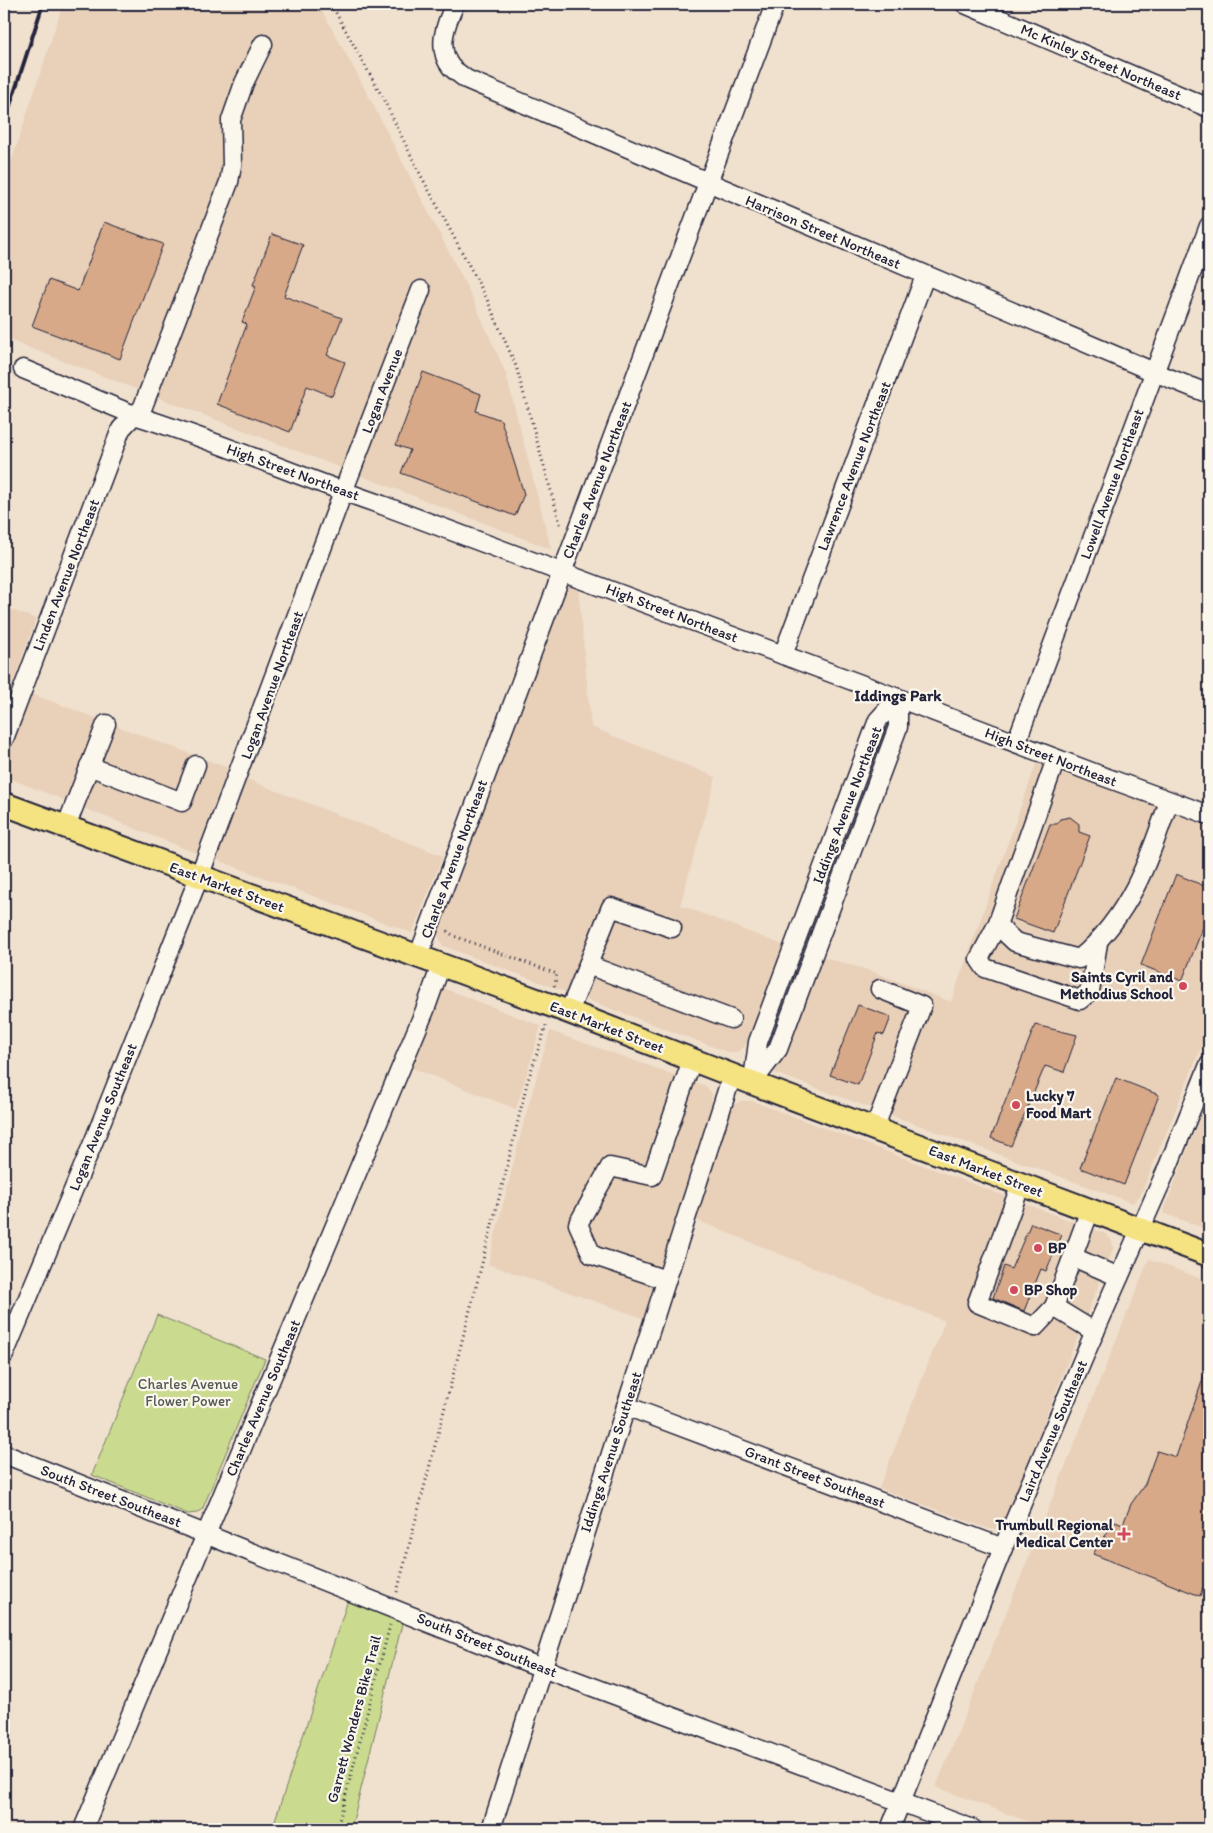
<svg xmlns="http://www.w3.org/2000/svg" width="1213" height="1833" font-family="Itim,sans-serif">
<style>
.built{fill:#e8d0b9}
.green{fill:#cadb8f;stroke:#767e65}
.building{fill:#d7a988;stroke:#22223b}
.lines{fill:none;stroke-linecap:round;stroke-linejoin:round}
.minor-casing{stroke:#22223b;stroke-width:21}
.major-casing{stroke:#22223b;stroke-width:26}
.path{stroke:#22223b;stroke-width:3;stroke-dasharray:1 4;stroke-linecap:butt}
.minor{stroke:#fbf7ec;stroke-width:18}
.major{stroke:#f5e382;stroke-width:22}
.rail{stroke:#22223b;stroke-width:4}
.poi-dot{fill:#d1495b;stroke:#fbf7ec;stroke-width:2}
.labels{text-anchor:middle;stroke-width:4.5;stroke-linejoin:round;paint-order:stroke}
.street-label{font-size:15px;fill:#22223b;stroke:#fbf7ec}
.poi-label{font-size:15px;font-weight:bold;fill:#22223b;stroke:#fbf7ec;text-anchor:start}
.park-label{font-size:15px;fill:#545a54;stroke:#fbf7ec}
.neighbourhood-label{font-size:16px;font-weight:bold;fill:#22223b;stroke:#fbf7ec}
</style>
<rect width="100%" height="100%" fill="#f0e0ce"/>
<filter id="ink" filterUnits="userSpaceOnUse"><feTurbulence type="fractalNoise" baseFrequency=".02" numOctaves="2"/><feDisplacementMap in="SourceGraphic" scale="10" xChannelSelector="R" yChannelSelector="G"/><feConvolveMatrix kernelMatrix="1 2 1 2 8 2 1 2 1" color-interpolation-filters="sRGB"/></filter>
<g filter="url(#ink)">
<!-- built -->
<g class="built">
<polygon points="63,4 318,4 358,76 472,297 506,374 551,549 4,338 4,184"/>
<polygon points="564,581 578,586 591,727 716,777 680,905 785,946 746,1045 739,1051 730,1053 443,946 437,933 438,922"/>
<polygon points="4,607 36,619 4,709"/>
<polygon points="29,693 228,768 196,853 4,776 4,759"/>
<polygon points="1038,759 1209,824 1209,1028 1141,1194 1133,1203 775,1073 819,956 871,971 951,1002"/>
<polygon points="246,779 443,856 412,933 215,859"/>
<polygon points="443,988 541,1026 516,1109 410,1067"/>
<polygon points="550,1031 706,1086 712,1094 711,1106 643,1318 488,1264 526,1114"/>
<polygon points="1209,1095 1209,1230 1163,1213"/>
<polygon points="742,1101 752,1101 1106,1234 1112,1241 1113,1249 1068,1361 1003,1524 996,1529 989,1529 879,1488 945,1321 694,1219 726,1115 735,1104"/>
<polygon points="1149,1259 1209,1282 1209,1829 1048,1829 936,1787"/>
</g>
<!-- green -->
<g class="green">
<polygon points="157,1315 265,1359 202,1510 197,1513 188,1514 92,1475"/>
<polygon points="351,1591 405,1612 351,1829 272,1829"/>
</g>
<!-- building -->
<g class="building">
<polygon points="104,222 163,244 120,359 32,326 49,280 78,291"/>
<polygon points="272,234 303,245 284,296 342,318 327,355 345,362 332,396 307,386 290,432 217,404 247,324 242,322 256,286 253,285"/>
<polygon points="423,372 481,394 476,411 501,420 524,494 515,516 401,473 410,450 396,445"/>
<polygon points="1070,817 1079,824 1079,832 1090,836 1053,933 1014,919 1050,824 1057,824 1060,819"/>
<polygon points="1176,874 1209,888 1209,912 1182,981 1141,965"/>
<polygon points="858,1005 891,1017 884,1035 878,1033 858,1085 830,1075"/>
<polygon points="1035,1025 1077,1035 1064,1072 1045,1066 1011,1146 991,1138"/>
<polygon points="1116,1078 1159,1095 1124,1185 1080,1168"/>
<polygon points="1031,1223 1062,1235 1046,1271 1041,1269 1024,1311 993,1298 1004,1266 1011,1269"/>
<polygon points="1207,1367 1209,1368 1209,1571 1200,1596 1093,1554 1115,1521 1123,1524 1131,1504 1145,1484 1157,1451 1176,1457"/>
</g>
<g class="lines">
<defs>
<g id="minor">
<path d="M455 4C446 23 436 48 451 67 455 71 461 75 466 79L1154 372 1209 394"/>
<polyline points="965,4 1209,108"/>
<polyline points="23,369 134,415 142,409 229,182 232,165 231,120 244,83 263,44"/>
<polyline points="783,655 925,276"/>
<path d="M4 739 121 429 134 415C218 441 299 477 382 505L898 698 1102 776 1209 815"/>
<polyline points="1016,743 1209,226"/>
<polyline points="1056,759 997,925 979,959 985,968 1080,1000 1090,991 1098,943"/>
<polyline points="89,766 182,802 196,765"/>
<polyline points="66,827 106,724"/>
<path d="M997 925 1015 942 1079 959C1129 917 1149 861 1169 801"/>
<polyline points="418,957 775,4"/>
<polyline points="588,965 731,1019"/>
<polyline points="569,1012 611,907 672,928"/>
<polyline points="753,1080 758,1042 878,720 898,698"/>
<polyline points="752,1083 778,1049 898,727 898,698"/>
<polyline points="874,1129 922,1006 880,989"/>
<polyline points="1021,1184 977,1303 1035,1327 1054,1307"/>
<polyline points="1090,1210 1054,1307 1095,1332"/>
<polyline points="1073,1257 1119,1277"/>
<polyline points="666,1280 592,1255 578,1224 610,1167 652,1176 692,1060"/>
<polyline points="4,1355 93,1143 199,877 343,492 421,290"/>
<polyline points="626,1406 1003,1548"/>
<polyline points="4,1454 542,1668 973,1829"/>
<polyline points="83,1829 425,1010 441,965"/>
<polyline points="491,1829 732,1075"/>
<polyline points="890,1829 1003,1548 1089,1345 1167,1169 1209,1065"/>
</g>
<polyline id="major" points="4,804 569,1012 752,1083 1209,1255"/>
</defs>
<!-- minor casing -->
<use href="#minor" class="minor-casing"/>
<!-- major casing -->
<use href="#major" class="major-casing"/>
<!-- path -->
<g class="path">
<polyline points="331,4 383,98 418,170 486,297 516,366 561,527"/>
<polyline points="447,931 454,936 557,974 554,988"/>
<polyline points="397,1592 507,1167 527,1083 547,1023"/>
<polyline points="337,1829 390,1625"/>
</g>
<!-- minor -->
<use href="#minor" class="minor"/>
<!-- major -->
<use href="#major" class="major"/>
<!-- rail -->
<polyline class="rail" points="4,124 43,4"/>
</g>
</g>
<!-- markers -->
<g class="poi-dot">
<circle cx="1183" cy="986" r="5"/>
<circle cx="1016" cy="1105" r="5"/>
<circle cx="1038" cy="1248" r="5"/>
<circle cx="1014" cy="1290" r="5"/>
<path d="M1121.5 1526.5h5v5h5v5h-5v5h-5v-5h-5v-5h5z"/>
</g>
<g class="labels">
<!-- street labels -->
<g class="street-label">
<text transform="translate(1101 62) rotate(23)" y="5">Mc Kinley Street Northeast</text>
<text transform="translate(823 232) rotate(23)" y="5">Harrison Street Northeast</text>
<text transform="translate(382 391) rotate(-69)" y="5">Logan Avenue</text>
<text transform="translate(854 466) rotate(-69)" y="5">Lawrence Avenue Northeast</text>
<text transform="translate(293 472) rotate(20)" y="5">High Street Northeast</text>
<text transform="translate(597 480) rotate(-69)" y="5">Charles Avenue Northeast</text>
<text transform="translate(1112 484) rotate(-70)" y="5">Lowell Avenue Northeast</text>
<text transform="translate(66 575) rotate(-69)" y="5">Linden Avenue Northeast</text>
<text transform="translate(672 613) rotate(21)" y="5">High Street Northeast</text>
<text transform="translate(272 685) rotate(-70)" y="5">Logan Avenue Northeast</text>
<text transform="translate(1051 757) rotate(21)" y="5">High Street Northeast</text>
<text transform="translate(847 805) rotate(-69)" y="5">Iddings Avenue Northeast</text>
<text transform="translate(454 859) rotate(-70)" y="5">Charles Avenue Northeast</text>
<text transform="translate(227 887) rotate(20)" y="5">East Market Street</text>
<text transform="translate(607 1027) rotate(21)" y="5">East Market Street</text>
<text transform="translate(103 1117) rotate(-68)" y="5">Logan Avenue Southeast</text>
<text transform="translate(986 1171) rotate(21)" y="5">East Market Street</text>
<text transform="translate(263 1398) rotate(-67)" y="5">Charles Avenue Southeast</text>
<text transform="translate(1053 1431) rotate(-67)" y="5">Laird Avenue Southeast</text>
<text transform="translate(611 1452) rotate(-72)" y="5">Iddings Avenue Southeast</text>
<text transform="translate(815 1477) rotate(21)" y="5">Grant Street Southeast</text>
<text transform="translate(111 1496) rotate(21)" y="5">South Street Southeast</text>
<text transform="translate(487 1645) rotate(22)" y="5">South Street Southeast</text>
<text transform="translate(354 1719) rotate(-75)" y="5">Garrett Wonders Bike Trail</text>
</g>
<!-- poi labels -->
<g class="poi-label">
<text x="1173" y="982" text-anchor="end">Saints Cyril and<tspan x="1173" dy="17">Methodius School</tspan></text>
<text x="1026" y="1101">Lucky 7<tspan x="1026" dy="17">Food Mart</tspan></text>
<text x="1048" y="1253">BP</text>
<text x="1024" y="1295">BP Shop</text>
<text x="1113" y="1530" text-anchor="end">Trumbull Regional<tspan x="1113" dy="17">Medical Center</tspan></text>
</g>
<!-- park labels -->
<g class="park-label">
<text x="188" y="1389">Charles Avenue<tspan x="188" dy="17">Flower Power</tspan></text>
</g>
<!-- neighbourhood labels -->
<g class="neighbourhood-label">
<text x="898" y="701">Iddings Park</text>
</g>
</g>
<!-- margin -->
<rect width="1213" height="1833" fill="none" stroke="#fbf7ec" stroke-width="20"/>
<rect x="10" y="10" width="1193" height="1813" fill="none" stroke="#22223b" stroke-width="2" filter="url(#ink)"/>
</svg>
